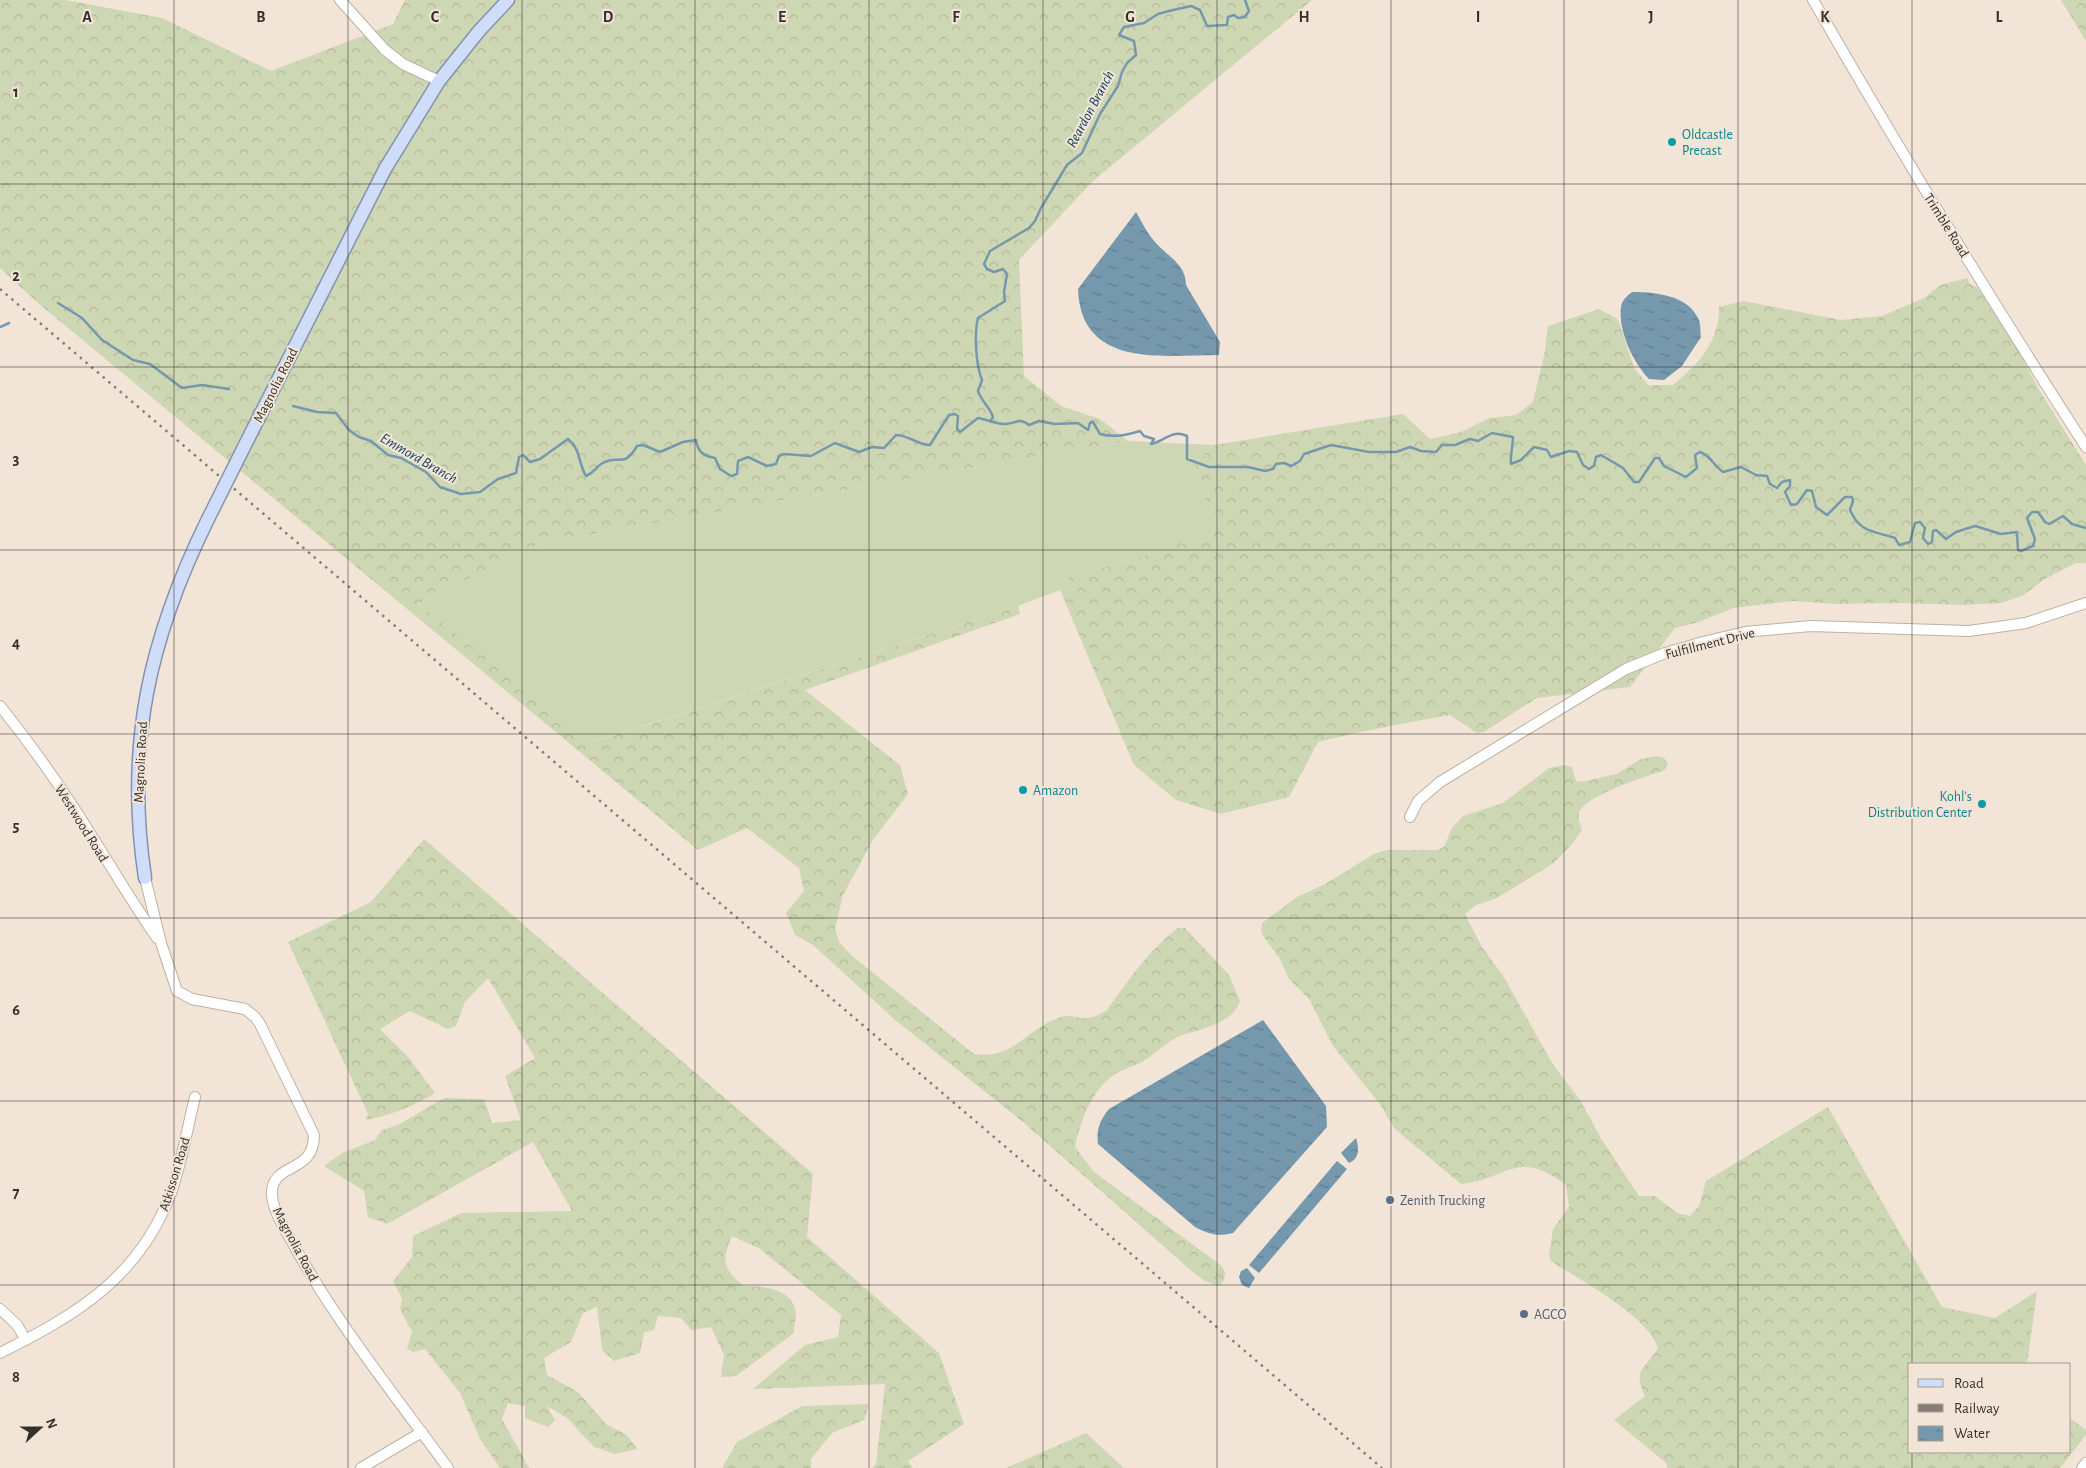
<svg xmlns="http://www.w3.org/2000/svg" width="2086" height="1468" font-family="'Alegreya Sans',sans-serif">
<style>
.grass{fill:#ced7b3}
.forest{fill:url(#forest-crowns)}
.water{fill:url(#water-ripples)}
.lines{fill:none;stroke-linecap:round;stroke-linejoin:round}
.stream{stroke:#7598ad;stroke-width:2.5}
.minor-casing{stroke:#bdb1a4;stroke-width:12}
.major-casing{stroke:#8492ae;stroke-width:15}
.minor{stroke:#fff;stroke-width:10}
.major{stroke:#cfddf9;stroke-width:12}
.rail{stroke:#877e76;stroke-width:2.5;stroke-dasharray:2.5 5;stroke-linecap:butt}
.major-bridge-casing{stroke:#8492ae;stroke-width:15;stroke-linecap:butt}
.major-bridge{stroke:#cfddf9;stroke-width:12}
.grid{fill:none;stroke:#35302b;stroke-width:1;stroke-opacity:0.55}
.culture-dot{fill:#0f9aa8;stroke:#f2e5d8;stroke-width:2}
.service-dot{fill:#5c6f8a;stroke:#f2e5d8;stroke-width:2}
.labels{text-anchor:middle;stroke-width:4;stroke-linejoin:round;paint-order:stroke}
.culture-label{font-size:14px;fill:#0d838f;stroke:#f2e5d8;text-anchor:start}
.street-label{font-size:14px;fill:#35302b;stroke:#f2e5d8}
.service-label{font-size:14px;fill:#4e5e75;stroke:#f2e5d8;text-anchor:start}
.water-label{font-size:15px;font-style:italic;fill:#15445b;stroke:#f2e5d8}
.grid-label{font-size:16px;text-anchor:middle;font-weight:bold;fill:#35302b;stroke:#f2e5d8;stroke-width:4;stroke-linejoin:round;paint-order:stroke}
</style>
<defs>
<pattern id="forest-crowns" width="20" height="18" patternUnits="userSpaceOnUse" patternTransform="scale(1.25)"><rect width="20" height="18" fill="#ced7b3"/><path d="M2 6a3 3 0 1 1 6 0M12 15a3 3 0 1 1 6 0" fill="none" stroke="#b2b99a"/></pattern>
<pattern id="water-ripples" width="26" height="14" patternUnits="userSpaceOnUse" patternTransform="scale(1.25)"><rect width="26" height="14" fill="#7598ad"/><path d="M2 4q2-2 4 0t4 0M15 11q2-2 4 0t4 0" fill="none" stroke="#617c8d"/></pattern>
</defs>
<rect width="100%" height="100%" fill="#f2e5d8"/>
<!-- grass -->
<polygon class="grass" points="1128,441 1214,445 1195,464 1199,490 1216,514 1213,534 1193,549 1161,551 1068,578 1060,590 1018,606 592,742 418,604 541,543"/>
<!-- forest -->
<g class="forest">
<path d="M0 0H65L162 18 271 71 393 24 405 0H1312L1093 181 1019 260 1024 376 1061 406 1100 419 1128 441 541 543 418 604 593 742 1018 606 1020 614 805 690 900 765 908 794 873 840 843 895 835 929 839 942 851 955 974 1054C1013 1060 1025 1030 1058 1018 1075 1011 1082 1027 1107 1010 1128 980 1149 950 1178 928H1185L1229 975 1240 1001C1232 1024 1201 1029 1180 1036 1167 1041 1157 1053 1145 1060 1135 1067 1120 1069 1111 1077 1091 1092 1080 1123 1075 1147L1094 1172 1222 1266 1225 1273 1224 1280 1219 1286 1205 1281 1194 1273 1023 1122 894 1019 813 945 795 935 786 913 804 891 799 868 747 828 698 850 38 303 0 268Z"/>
<polygon points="2061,0 2086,0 2086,41"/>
<path d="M1967 278 1970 284 1977 287 2010 336 2041 393 2086 465V563H2076L2045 579 2022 596 2001 603 1963 605 1896 603 1836 604 1793 601 1733 608 1699 622 1675 628 1630 687 1537 698 1484 732 1477 733 1450 715C1405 723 1361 731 1318 742L1289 797 1221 814 1176 800 1134 765 1060 590 1068 578 1161 551 1168 537 1193 549 1213 534 1216 514 1199 490 1195 464 1214 445 1403 414 1430 439 1461 432 1489 418 1516 415 1533 402 1545 351 1548 326 1599 309 1618 319 1634 368 1648 385H1673C1699 363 1719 343 1719 307L1744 301 1841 320 1882 316 1924 298 1940 285Z"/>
<path d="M1656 756 1664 758 1668 764 1665 770C1649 776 1581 796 1579 814 1578 819 1581 826 1582 830L1572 844 1554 863 1497 898 1476 905 1465 914 1482 947 1504 977 1552 1063 1580 1100 1602 1140 1639 1196H1655L1677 1213 1690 1216 1699 1206 1706 1181 1828 1107 1942 1307 1995 1318 2037 1291 2027 1364H1910V1452H2070V1418L2086 1430V1435L2060 1468H1668L1666 1463 1614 1420 1645 1396C1632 1369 1645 1370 1658 1348 1648 1316 1580 1280 1551 1261L1549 1255 1553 1229 1569 1207 1566 1185C1516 1148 1510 1179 1461 1184L1395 1129 1380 1104 1333 1046 1309 999 1289 979 1280 959 1263 936 1261 931 1262 923 1297 897 1325 884 1374 854 1387 850H1438L1444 847 1452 828 1463 816 1503 803 1549 768 1564 765 1572 767 1576 781 1582 782 1616 774 1641 759Z"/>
<path d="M424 839 813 1174 807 1237 939 1353 964 1424 908 1461 913 1468H872L876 1464 885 1384 753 1389 805 1345 838 1337 841 1315 760 1249 732 1236C721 1261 723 1269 744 1286 763 1286 793 1288 796 1313 796 1319 794 1327 794 1333L736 1376 721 1377 724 1355 711 1327 691 1330 681 1318 658 1316 654 1330 644 1332 640 1353 614 1361 602 1350 597 1307 583 1313 571 1342 544 1358 547 1375 578 1392 606 1424 627 1435 637 1449 615 1454 594 1447 567 1418 547 1406 555 1420 548 1427 525 1418V1406L508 1403 502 1419 529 1468H500L480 1439 460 1393 425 1349 413 1352 407 1349 412 1332 400 1309 402 1299 393 1281 412 1257 413 1236 461 1213 572 1211 533 1142 387 1224 368 1217 364 1191 324 1166 342 1153 375 1140 382 1130 398 1125 444 1098 484 1099 492 1123 521 1120 505 1076 535 1058 488 978 465 1002 456 1026 448 1029 410 1011 380 1029 409 1058 435 1093C414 1106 391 1115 366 1120L368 1114 288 942 371 902Z"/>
<polygon points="869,1404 864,1420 832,1433 811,1459 811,1468 722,1468 737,1442 802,1406"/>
<polygon points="1086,1433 1124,1468 1006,1468"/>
</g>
<!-- water -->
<g class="water">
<path d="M1136 212C1142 222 1147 233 1155 242 1167 256 1186 264 1186 285L1220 342 1219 355C1163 355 1081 369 1078 289Z"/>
<path d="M1632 292C1655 292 1687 295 1698 318 1701 323 1700 331 1701 337L1682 366 1664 380 1649 379C1633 362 1618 331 1621 307 1622 300 1627 296 1632 292Z"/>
<path d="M1263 1020 1326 1106 1327 1127 1233 1233C1218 1237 1208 1234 1195 1227L1098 1144C1096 1129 1100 1120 1109 1109Z"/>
<path d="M1356 1138C1359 1148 1360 1158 1349 1163L1341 1153Z"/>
<polygon points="1337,1161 1347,1169 1259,1273 1249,1265"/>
<polygon points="1247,1268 1255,1278 1249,1288 1242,1285 1239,1277 1241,1271"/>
</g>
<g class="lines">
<!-- stream -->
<g class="stream">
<polyline points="58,303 82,318 102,340 133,360 150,364 182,388 202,385 229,389"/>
<polyline points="0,327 9,323"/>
<path d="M293 406 317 412 336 413 349 430 359 437 371 441 388 455 401 458 426 472 440 487 461 494 480 492 498 479 516 473 519 457 523 455 530 462 540 459 568 439C581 449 578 463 586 476 594 473 595 468 601 464 619 453 623 470 637 446L643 445 660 452 683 442 696 440C698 452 703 456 715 458L720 469 731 476 737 474 738 461 748 457 767 466 776 464 779 456 784 454 811 456 835 443 859 452 872 447 884 448 896 435C909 435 917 445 930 445L949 415 955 414 958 416 957 429 960 432 978 418C986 419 998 425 1006 424 1017 423 1019 417 1029 425L1039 421 1055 424 1078 423 1088 430 1090 423 1093 422 1100 434C1115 438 1126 435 1140 431L1144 436 1154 439 1151 444C1166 441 1171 429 1187 436V459L1209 467H1248L1265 471 1273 469 1276 464 1284 463 1291 466 1300 461 1304 454 1331 445 1369 452H1396L1410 447 1421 451 1436 452 1442 445H1455L1470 439 1478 441 1492 433 1513 437C1513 447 1510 454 1511 464L1521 460 1534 447 1547 450 1551 457 1569 451 1577 452 1583 465 1589 469 1594 466 1596 457 1601 455 1623 468 1634 482H1639L1655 458H1659L1664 466 1686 477 1697 468 1695 455 1700 452C1710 455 1714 466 1723 472L1741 467 1756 475 1767 476 1770 484 1777 488 1782 482 1790 480V486L1785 492 1791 505 1797 504 1807 490 1812 491 1816 507 1827 515 1845 497H1852L1853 501 1850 510C1860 533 1874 531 1895 538L1899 545 1910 542 1915 523 1920 522 1925 528 1923 538 1928 544 1932 542 1933 531 1936 530 1946 539 1956 532 1975 526 2001 534 2017 532 2018 550 2021 551 2033 546 2035 539 2027 518 2032 512H2038L2045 522 2049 524 2063 516 2072 524 2086 528"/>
<path d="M991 420 993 417C990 407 981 401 978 391L982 380C976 366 974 334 978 318L1005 301 1004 292 1007 274 1003 269 994 272 987 269 984 264 990 251 1029 228 1035 221 1041 208 1067 165 1082 153 1100 114 1118 86 1122 72 1127 63 1136 55 1134 41 1119 35 1124 27 1144 23 1158 14 1169 11 1191 6 1200 10 1207 26 1227 25 1228 17 1234 15 1238 18 1245 17 1249 11 1245 0"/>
</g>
<defs>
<g id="minor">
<polyline points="340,0 385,50 403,64 439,81"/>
<path d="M1813 0C1900 151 1991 300 2086 447"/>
<path d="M0 706C25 737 48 769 70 802 100 847 126 894 157 938"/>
<polyline points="1410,817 1418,801 1440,782 1626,669 1665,653 1703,642 1745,632 1811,626 1969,631 2026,623 2086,603"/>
<path d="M145 878 161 943 177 991 192 999 245 1009 255 1017 260 1024 314 1135C314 1174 274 1162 272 1191 271 1208 283 1225 291 1240 335 1321 394 1394 448 1468"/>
<polyline points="0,1309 17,1325 26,1340"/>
<path d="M0 1353C76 1315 139 1278 171 1193 182 1162 187 1129 195 1097"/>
<polyline points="361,1468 422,1432"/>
<polyline points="2082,1468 2086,1463"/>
</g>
<g id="major">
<polyline points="251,433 385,169 439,81 479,31 508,0"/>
<path d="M145 878C125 745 149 639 208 519"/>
</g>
</defs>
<!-- minor casing -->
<use href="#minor" class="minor-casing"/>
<!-- major casing -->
<use href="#major" class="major-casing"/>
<!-- minor -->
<use href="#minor" class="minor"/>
<!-- major -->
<use href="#major" class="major"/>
<!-- rail -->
<polyline class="rail" points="0,289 1382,1468"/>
<defs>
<polyline id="major-bridge" points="208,519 251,433"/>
</defs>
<!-- major-bridge casing -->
<use href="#major-bridge" class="major-bridge-casing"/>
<!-- major-bridge -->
<use href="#major-bridge" class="major-bridge"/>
</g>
<!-- grid -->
<path class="grid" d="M174 0V1468M348 0V1468M522 0V1468M695 0V1468M869 0V1468M1043 0V1468M1217 0V1468M1391 0V1468M1564 0V1468M1738 0V1468M1912 0V1364M0 184H2086M0 367H2086M0 550H2086M0 734H2086M0 918H2086M0 1101H2086M0 1285H2086M1912 1452V1468"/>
<!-- markers -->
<g class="culture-dot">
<circle cx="1672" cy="142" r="5"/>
<circle cx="1023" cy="790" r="5"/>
<circle cx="1982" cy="804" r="5"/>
</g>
<g class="service-dot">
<circle cx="1390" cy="1200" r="5"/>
<circle cx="1524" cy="1314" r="5"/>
</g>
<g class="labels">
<!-- culture labels -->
<g class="culture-label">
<text x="1682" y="139">Oldcastle<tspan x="1682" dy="16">Precast</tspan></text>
<text x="1033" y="795">Amazon</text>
<text x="1972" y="801" text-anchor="end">Kohl's<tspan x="1972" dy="16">Distribution Center</tspan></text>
</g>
<!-- street labels -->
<g class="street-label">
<text transform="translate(1947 225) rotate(58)" y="5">Trimble Road</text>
<text transform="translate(275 385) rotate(-63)" y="5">Magnolia Road</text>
<text transform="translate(1710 643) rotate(-14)" y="5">Fulfillment Drive</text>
<text transform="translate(140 762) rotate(-87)" y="5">Magnolia Road</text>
<text transform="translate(82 823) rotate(58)" y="5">Westwood Road</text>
<text transform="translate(174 1174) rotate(-73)" y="5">Atkisson Road</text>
<text transform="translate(296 1244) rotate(62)" y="5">Magnolia Road</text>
</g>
<!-- service labels -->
<g class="service-label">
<text x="1400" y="1205">Zenith Trucking</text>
<text x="1534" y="1319">AGCO</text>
</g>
<!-- water labels -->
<g class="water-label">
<text transform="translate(1090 109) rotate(-62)" y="5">Reardon Branch</text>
<text transform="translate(419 458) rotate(30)" y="5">Emmord Branch</text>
</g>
</g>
<g class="grid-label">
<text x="87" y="22">A</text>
<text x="261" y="22">B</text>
<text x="435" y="22">C</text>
<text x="608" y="22">D</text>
<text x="782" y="22">E</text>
<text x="956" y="22">F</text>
<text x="1130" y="22">G</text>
<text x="1304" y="22">H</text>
<text x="1478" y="22">I</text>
<text x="1651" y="22">J</text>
<text x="1825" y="22">K</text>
<text x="1999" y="22">L</text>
<text x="16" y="97">1</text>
<text x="16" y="281">2</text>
<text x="16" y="464">3</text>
<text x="16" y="648">4</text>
<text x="16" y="831">5</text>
<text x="16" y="1015">6</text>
<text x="16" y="1198">7</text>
<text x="16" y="1382">8</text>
</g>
<!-- legend -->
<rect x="1908" y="1363" width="162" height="90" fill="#f2e5d8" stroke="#a69d93"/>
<rect x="1918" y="1379" width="25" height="8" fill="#cfddf9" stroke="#a69d93"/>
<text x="1954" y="1388" font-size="15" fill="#35302b">Road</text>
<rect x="1918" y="1404" width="25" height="8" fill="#877e76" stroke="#a69d93"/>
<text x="1954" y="1413" font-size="15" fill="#35302b">Railway</text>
<rect x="1918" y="1426" width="25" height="15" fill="url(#water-ripples)" stroke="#a69d93"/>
<text x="1954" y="1438" font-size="15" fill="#35302b">Water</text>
<!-- north arrow -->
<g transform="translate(40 1428) rotate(69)" stroke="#f2e5d8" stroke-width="4" paint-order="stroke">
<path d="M0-4L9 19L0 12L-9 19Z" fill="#35302b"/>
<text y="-8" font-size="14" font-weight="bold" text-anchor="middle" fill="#35302b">N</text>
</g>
</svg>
